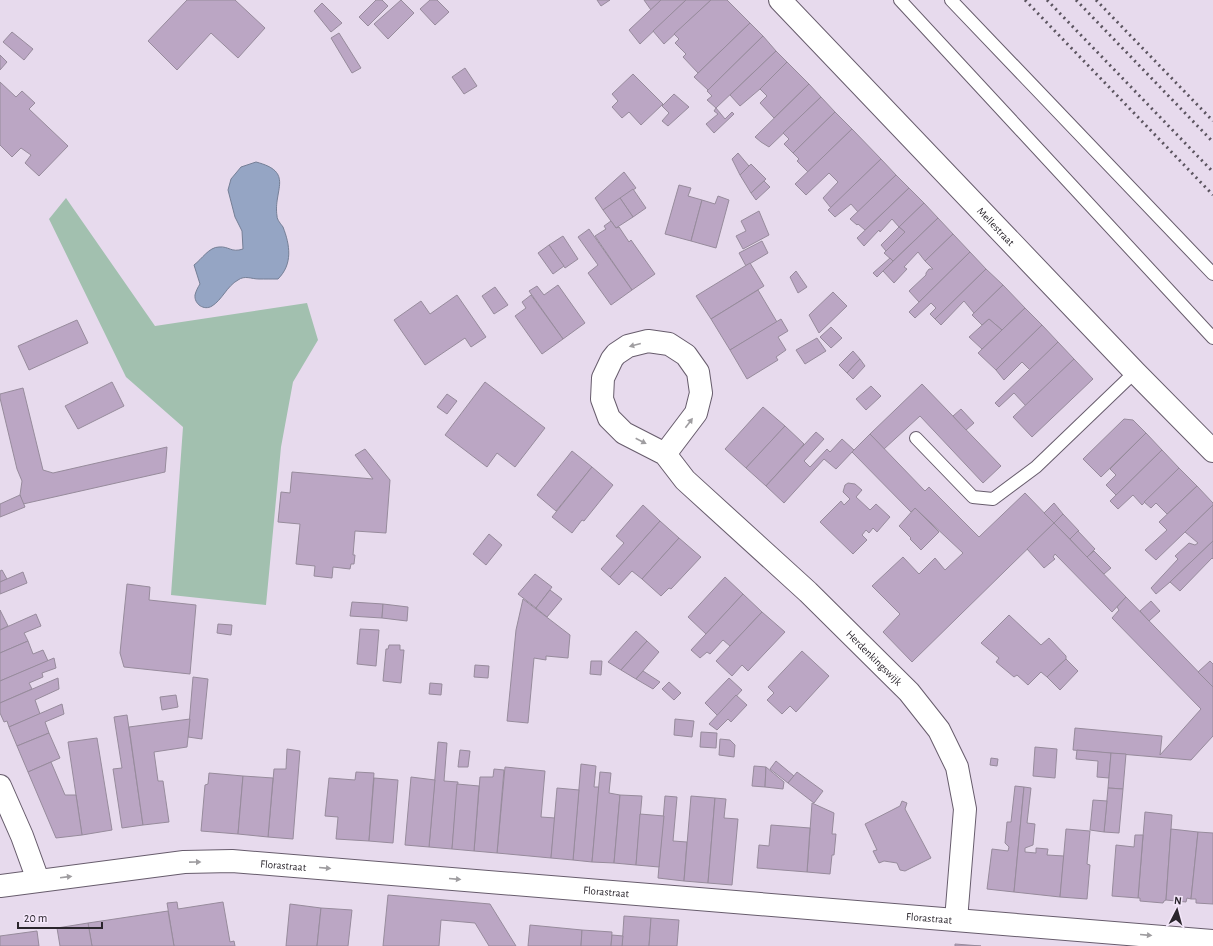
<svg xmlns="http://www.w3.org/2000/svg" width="1213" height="946" font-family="'Alegreya Sans',sans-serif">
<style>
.green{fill:#a2c0af}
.water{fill:#95a5c4;stroke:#757f96}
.building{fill:#bba6c4;stroke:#978b9c}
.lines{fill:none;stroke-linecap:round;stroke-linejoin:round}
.lane-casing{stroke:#675c6c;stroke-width:14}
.street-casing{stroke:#675c6c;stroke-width:24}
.secondary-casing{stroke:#675c6c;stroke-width:24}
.lane{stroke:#fff;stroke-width:12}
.street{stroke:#fff;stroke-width:22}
.secondary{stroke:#fff;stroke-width:22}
.rail{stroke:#5b545f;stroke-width:3;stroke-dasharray:2 4;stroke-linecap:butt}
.oneway{fill:#9f9da0}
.labels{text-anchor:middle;stroke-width:4;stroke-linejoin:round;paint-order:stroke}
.street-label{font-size:11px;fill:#2a252c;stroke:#f4e7fa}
</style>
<rect width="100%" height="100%" fill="#e7daed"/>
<!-- green -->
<polygon class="green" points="66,198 155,326 307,303 318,340 293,382 281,447 266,605 171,595 183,427 126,377 49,219"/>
<!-- water -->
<path class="water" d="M256 162C295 172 273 190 277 216 277 220 281 224 283 227 290 245 293 264 278 279 271 279 265 279 259 279 251 279 245 275 238 280 227 286 222 300 212 306 204 311 194 304 195 295 196 291 198 287 200 284L194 265C202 259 209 247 219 247 229 246 231 253 243 249L242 231 235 217 228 190 231 179 241 167Z"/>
<!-- building -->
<g class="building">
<polygon points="187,0 235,0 265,28 238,58 211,33 177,70 148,41"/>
<polygon points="376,0 382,0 388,6 368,26 359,17"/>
<polygon points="401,0 414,13 388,39 374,24"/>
<polygon points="430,0 437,0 449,12 435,25 420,9"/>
<polygon points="597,0 610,0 601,6"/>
<polygon points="644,0 661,0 651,10"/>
<polygon points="661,0 686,0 640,44 629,30"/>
<polygon points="686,0 711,0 664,44 653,31"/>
<polygon points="711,0 727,0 750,23 698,73 683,57 686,54 675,43 679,39 674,34"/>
<polygon points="322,3 342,23 331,32 314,11"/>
<polygon points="750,23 763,36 708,90 694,77"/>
<polygon points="12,32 33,49 24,60 3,42"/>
<polygon points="339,33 361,68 352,73 331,38"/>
<polygon points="763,36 776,51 716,108 707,100 712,96 707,91"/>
<polygon points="776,51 787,62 760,89 740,106 730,95"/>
<polygon points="0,55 7,62 0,70"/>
<polygon points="787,62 809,84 774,118 760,103 767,96 760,89"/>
<polygon points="465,68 477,86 464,94 452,77"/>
<polygon points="633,74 663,104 641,125 629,112 622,118 612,107 618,101 612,94"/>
<polygon points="0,82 16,97 22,91 35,103 29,109 68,146 39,176 25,163 31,155 21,148 12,157 0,145"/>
<polygon points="809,84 821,97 769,147 761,142 755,137"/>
<polygon points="674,94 689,107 668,126 662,121 669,113 662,106"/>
<polygon points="821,97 835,112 793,153 784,144 789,139 783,133"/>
<polygon points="716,108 725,119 732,112 734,114 714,133 706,124 718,114 714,111"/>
<polygon points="835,112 852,129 808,172 797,161 799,159 793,153"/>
<polygon points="852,129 881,159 831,208 823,198 838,182 829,173 806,195 795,184"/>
<polygon points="738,153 749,166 740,175 732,159"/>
<polygon points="881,159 896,175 858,212 851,204 835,217 828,210"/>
<polygon points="751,164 766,179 751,193 740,175"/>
<polygon points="624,172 636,188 603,210 595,198"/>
<polygon points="896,175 909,188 865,230 858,224 857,225 850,219"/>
<polygon points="764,181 770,187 756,200 751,193"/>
<polygon points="679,185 691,188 688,196 702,200 691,241 665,234"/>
<polygon points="909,188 924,203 899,227 892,219 880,232 879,230 864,246 857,238"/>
<polygon points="633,189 646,208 633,217 620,198"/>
<polygon points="718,196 729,200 716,248 691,241 702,200 715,204"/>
<polygon points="620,198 633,217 616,228 603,210"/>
<polygon points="924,203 938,218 893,261 884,253 905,232 899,227"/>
<polygon points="759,211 769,235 743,249 736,236 746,231 741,221"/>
<polygon points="938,218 953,234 925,261 918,252 904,267 907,269 894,283 883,271"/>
<polygon points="611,221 616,228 619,227 629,242 631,240 655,274 632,290 595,236 606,229 604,226"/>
<polygon points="899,227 905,232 886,251 881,245"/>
<polygon points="589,229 632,290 611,305 588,273 598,265 578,237"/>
<polygon points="953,234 970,252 919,302 909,291 926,275 926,273 929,269 933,269 925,261"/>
<polygon points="563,236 578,259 565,268 549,245"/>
<polygon points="762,241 768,253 746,266 739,253"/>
<polygon points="549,245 564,266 553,274 538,253"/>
<polygon points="970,252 986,269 935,319 930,314 936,308 931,303 915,318 909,312"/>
<polygon points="890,258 893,261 877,277 873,273"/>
<polygon points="750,263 764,286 711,319 696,296"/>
<polygon points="986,269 1003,285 974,313 964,301 941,325 935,319"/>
<polygon points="796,271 807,287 798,293 790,277"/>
<polygon points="558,285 585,323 563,339 529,291 537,286 544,295"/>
<polygon points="1003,285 1025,308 1002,330 989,319 982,325 972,315"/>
<polygon points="495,287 508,305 494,314 482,296"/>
<polygon points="758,290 777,322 730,350 711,319"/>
<polygon points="833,292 847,306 819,333 809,315"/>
<polygon points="457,295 486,337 471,347 465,338 425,365 394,320 421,301 430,314"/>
<polygon points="531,295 563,339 542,354 515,316 526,308 522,302"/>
<polygon points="1025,308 1042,325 996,370 978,353"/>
<polygon points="781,319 788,331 778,337 786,350 776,357 778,360 747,379 730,350"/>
<polygon points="989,319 1002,330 982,349 969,337"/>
<polygon points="77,320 88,343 29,370 18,346"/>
<polygon points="1042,325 1058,342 1030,370 1022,362 1004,380 996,370"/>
<polygon points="831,327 842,338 831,348 820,337"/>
<polygon points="817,338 826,351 805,364 796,350"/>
<polygon points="1058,342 1074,359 1026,406 1014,393 999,407 995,403"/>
<polygon points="853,351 860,359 847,373 839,365"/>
<polygon points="860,359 865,366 853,379 847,373"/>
<polygon points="1074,359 1093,379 1032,437 1013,417"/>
<polygon points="112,382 124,406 78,429 65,406"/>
<polygon points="485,382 545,428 515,467 497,453 487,467 445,435"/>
<polygon points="922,384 1001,466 983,483 920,416 884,449 870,434"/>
<polygon points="871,386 881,396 866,410 856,399"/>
<polygon points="23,388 43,470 53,473 167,447 165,472 23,504 20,495 22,481 17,469 0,398 0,394"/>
<polygon points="447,394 457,401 447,414 437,407"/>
<polygon points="763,407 785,426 746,468 725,449"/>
<polygon points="961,409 974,423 966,430 953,416"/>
<polygon points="1124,419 1133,420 1146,433 1101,477 1083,459"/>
<polygon points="785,426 804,444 766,486 746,468"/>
<polygon points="816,432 824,439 804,461 810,467 827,449 830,452 842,439 854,450 836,469 824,459 784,503 766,486"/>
<polygon points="1146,433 1162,450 1116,495 1106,485 1116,475 1110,469"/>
<polygon points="870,434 925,491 929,487 979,537 1025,493 1054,523 912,662 883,632 900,614 872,586 903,557 919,574 935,558 945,570 963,553 915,508 911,512 852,452"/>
<polygon points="365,449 390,480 386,533 355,531 353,555 355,555 354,564 351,564 350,569 333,567 332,578 314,576 315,566 296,564 300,524 278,522 281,492 290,493 292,472 373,479 355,455"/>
<polygon points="1162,450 1179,468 1142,505 1133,495 1118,509 1110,501"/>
<polygon points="572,451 592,467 556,511 537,495"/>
<polygon points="592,467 613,485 584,521 582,520 572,533 552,517"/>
<polygon points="1179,468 1197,486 1167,514 1156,503 1151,508 1144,502"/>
<polygon points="848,483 855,484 862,490 856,497 870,510 876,504 890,517 877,532 873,528 869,533 866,530 862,535 867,540 853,554 820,522 841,501 844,505 850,499 843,492 845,485"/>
<polygon points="1197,486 1213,503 1213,505 1156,560 1145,550 1167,530 1159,522"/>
<polygon points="20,495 25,507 0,517 0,504"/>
<polygon points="1054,503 1063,514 1054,523 1044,513"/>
<polygon points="643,505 660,521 610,577 601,569 624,543 616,536"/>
<polygon points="1213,505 1213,541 1170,582 1156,594 1151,588 1178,559 1175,556 1189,543 1195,545 1198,543 1185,532"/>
<polygon points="915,508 939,532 921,550 910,539 911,538 899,526"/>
<polygon points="1063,514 1079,531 1070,539 1054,523"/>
<polygon points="660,521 679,538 642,579 632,571 619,585 610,577"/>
<polygon points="1054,523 1126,597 1112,612 1055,554 1053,557 1055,559 1044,568 1027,549"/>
<polygon points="1078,531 1095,549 1087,557 1070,539"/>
<polygon points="489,534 502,545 486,565 473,554"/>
<polygon points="679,538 701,557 671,589 669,588 661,596 642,579"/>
<polygon points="1213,541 1213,559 1212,558 1180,591 1170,582"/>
<polygon points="1094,551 1111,568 1104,574 1087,557"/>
<polygon points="2,570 7,579 0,582 0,571"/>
<polygon points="23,572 27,583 0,594 0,582"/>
<polygon points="535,574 552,587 536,608 518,594"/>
<polygon points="725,577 743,594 706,634 688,617"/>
<polygon points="127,584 150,587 149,600 196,605 190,674 124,667 120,653"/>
<polygon points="550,590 562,599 547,617 536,608"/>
<polygon points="743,594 762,612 730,646 723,640 710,654 707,652 700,658 691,650"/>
<polygon points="1126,597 1213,687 1213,736 1191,760 1073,750 1075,728 1162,736 1160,755 1201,709 1112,618 1119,610 1117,607"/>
<polygon points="523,599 570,635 568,658 546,656 546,660 534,658 528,723 507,721 516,630"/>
<polygon points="1151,601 1160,611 1149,621 1140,611"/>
<polygon points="352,602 383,604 382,618 350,616"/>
<polygon points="383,604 408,607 407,621 382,618"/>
<polygon points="0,610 8,626 0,630"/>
<polygon points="762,612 785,632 748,671 742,665 732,676 716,661"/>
<polygon points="36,614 41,626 24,633 28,641 0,653 0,630"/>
<polygon points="1009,615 1041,645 1049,638 1066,656 1066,659 1047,677 1041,672 1028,685 1017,675 1014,677 996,662 999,658 981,643"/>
<polygon points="218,624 232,625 231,635 217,633"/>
<polygon points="360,629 379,630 376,666 357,664"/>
<polygon points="636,631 647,641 621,670 608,662"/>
<polygon points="28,641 33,654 43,650 48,661 0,681 0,653"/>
<polygon points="647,641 659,652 636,679 621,670"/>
<polygon points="389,645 400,645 400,650 404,650 401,683 383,681 386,649 388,649"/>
<polygon points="802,651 829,676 796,712 790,706 782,714 767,700 774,693 768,687"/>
<polygon points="54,658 56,668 42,673 43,677 29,683 32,689 0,703 0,681"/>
<polygon points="1066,659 1078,671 1060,690 1047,677"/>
<polygon points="591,661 602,661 601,675 590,674"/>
<polygon points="1210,661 1213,664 1213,687 1198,672"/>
<polygon points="475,665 489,666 488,678 474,677"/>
<polygon points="643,671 660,682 653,689 636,679"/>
<polygon points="193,677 208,679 202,739 188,737"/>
<polygon points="58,678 59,689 35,700 40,714 9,727 7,721 4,722 0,713 0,703"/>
<polygon points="729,678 742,690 718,716 705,703"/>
<polygon points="669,682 681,693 674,700 662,689"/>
<polygon points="430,683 442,684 441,695 429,694"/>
<polygon points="176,695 178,707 162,710 160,697"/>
<polygon points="736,695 747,705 731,722 728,719 717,730 709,724"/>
<polygon points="62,704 64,714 45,722 49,733 17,746 9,727"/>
<polygon points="127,715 143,825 122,828 113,769 122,768 114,717"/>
<polygon points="190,719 187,747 154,752 158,781 163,781 169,822 143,825 129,727"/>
<polygon points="675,719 694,721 692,737 674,735"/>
<polygon points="701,732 717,733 716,748 700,747"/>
<polygon points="49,733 60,758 28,772 17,746"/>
<polygon points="97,738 112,830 82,835 68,742"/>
<polygon points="720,739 730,740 735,745 734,757 719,755"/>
<polygon points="438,742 447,743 444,781 458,782 452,849 429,847"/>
<polygon points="1035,747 1057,749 1055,778 1033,776"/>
<polygon points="287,749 300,751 293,839 268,837 274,769 286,769"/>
<polygon points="460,750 470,751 468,767 458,767"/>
<polygon points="1077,750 1111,753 1109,778 1097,777 1098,761 1076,759"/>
<polygon points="1111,753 1126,754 1123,789 1108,788"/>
<polygon points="991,758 998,759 997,766 990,765"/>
<polygon points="776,761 794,776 788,783 770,769"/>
<polygon points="51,762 65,795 76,795 82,835 56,838 28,772"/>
<polygon points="581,764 596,766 594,787 599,787 592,862 573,860"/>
<polygon points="754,766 766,767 765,787 752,786"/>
<polygon points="505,767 545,771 541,817 555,818 551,858 497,853"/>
<polygon points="766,767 784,782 783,789 765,787"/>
<polygon points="494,769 504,770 497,853 474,851 480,777 493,777"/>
<polygon points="356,772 374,773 369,841 336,839 338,817 325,816 329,778 355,780"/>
<polygon points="600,772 611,773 609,793 620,795 614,863 592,862"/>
<polygon points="797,772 823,791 814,803 788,783"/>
<polygon points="209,773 243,776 238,834 201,831 205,785 208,784"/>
<polygon points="243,776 273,778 268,837 238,834"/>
<polygon points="411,777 435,780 429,847 405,845"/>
<polygon points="374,778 398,780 393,843 369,841"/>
<polygon points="457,784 479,786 474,851 452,849"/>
<polygon points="1015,786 1024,787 1014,892 987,889 992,849 1008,851 1009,847 1005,843 1007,822 1011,822"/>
<polygon points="1024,787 1031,788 1027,823 1035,824 1033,845 1025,848 1025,852 1036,853 1036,848 1048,849 1047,855 1064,856 1060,897 1014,892"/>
<polygon points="557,788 579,790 573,860 551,858"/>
<polygon points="1108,788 1123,789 1119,833 1104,832"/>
<polygon points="620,795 642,796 636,865 614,863"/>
<polygon points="665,796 677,797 673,841 687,842 684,881 658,878"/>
<polygon points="691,796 715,798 708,883 684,881"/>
<polygon points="715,798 726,799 724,818 738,819 732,885 708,883"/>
<polygon points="1093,800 1107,801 1104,832 1090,830"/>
<polygon points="902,801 907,803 905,809 931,858 905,871 900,870 897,863 884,861 879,863 873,851 877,850 865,824 900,806"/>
<polygon points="812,803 834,813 832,834 836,834 834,855 832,855 830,874 807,872"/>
<polygon points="1145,812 1172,815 1166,900 1164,901 1163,903 1140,901 1140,898 1138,898"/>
<polygon points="640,814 664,816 659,867 636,865"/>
<polygon points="771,825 810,828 807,872 757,868 759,845 769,846"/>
<polygon points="1066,829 1090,831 1087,864 1090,865 1087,899 1060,897"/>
<polygon points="1171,829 1198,832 1191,899 1187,898 1186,902 1166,900"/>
<polygon points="1198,832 1213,833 1213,904 1196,903 1196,899 1191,899"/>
<polygon points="1135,835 1143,835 1138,898 1112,896 1116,845 1134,847"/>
<polygon points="388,895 490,904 516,946 489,946 475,923 441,920 439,946 383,946"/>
<polygon points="177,902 178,909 223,902 230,942 234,941 235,946 174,946 167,903"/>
<polygon points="290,904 321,908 317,946 286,946"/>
<polygon points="321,908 352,910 348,946 317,946"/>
<polygon points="168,911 174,946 92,946 88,923"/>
<polygon points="624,916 651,918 649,946 622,946"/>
<polygon points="651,918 679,920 677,946 649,946"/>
<polygon points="88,923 92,946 60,946 57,928"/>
<polygon points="530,925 582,930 581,946 528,946"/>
<polygon points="582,930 612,932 611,946 581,946"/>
<polygon points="37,931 39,946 0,946 0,936"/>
<polygon points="612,935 623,936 622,946 611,946"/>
<polygon points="955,944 981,946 955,946"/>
</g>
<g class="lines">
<defs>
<g id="lane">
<polyline points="900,0 1213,338"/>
<polyline points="951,0 1213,274"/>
<polyline points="916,438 973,497 993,499 1036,467 1135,372"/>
</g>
<g id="street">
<path id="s1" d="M665 454 696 413 701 393 698 372 686 355 669 344 648 341 628 346 616 354 612 359 603 378 602 399 609 418 624 433 665 454 685 480 808 592 909 692 939 730 957 767 965 809 956 920"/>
<polyline points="0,786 22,836 38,880"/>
<path id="s2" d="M0 886 184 862 232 861 1213 941"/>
</g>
<g id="secondary">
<path id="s3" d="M780 0 1135 372 1213 451"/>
</g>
</defs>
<!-- lane casing -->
<use href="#lane" class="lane-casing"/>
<!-- street casing -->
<use href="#street" class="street-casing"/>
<!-- secondary casing -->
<use href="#secondary" class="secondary-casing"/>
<!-- lane -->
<use href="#lane" class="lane"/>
<!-- street -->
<use href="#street" class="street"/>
<!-- secondary -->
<use href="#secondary" class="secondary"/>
<!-- rail -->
<g class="rail">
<polyline points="1025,0 1213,195"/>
<polyline points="1047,0 1213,172"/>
<polyline points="1076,0 1213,142"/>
<polyline points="1096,0 1213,121"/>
</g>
</g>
<!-- one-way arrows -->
<defs><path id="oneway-solid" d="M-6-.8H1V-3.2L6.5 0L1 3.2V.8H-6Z"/></defs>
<g class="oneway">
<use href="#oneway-solid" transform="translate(635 345) rotate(165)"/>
<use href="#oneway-solid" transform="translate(689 423) rotate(-53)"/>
<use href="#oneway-solid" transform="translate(641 441) rotate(27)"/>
<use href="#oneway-solid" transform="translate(195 862) rotate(-1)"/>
<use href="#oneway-solid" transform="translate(325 868) rotate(5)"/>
<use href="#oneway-solid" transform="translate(66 877) rotate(-7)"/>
<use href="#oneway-solid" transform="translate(455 879) rotate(5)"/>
<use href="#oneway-solid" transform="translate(1146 935) rotate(5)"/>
</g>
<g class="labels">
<!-- street labels -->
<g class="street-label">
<text dy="4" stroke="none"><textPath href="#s3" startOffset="313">Mellestraat</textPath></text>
<text dy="4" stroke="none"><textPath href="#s1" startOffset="619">Herdenkingswijk</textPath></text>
<text dy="4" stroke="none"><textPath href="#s2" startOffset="285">Florastraat</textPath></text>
<text dy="4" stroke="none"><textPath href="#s2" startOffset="609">Florastraat</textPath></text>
<text dy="4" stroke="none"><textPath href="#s2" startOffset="933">Florastraat</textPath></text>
</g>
</g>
<!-- north arrow -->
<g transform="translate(1177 910) rotate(6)" stroke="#f4e7fa" stroke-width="3" paint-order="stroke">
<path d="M0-3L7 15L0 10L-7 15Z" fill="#2a252c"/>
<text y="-6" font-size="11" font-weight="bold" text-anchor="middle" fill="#2a252c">N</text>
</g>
<!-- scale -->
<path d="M18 922v6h84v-6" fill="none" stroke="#2a252c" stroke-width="2"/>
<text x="24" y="922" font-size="12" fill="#2a252c" stroke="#f4e7fa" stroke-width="3" paint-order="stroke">20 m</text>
</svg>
